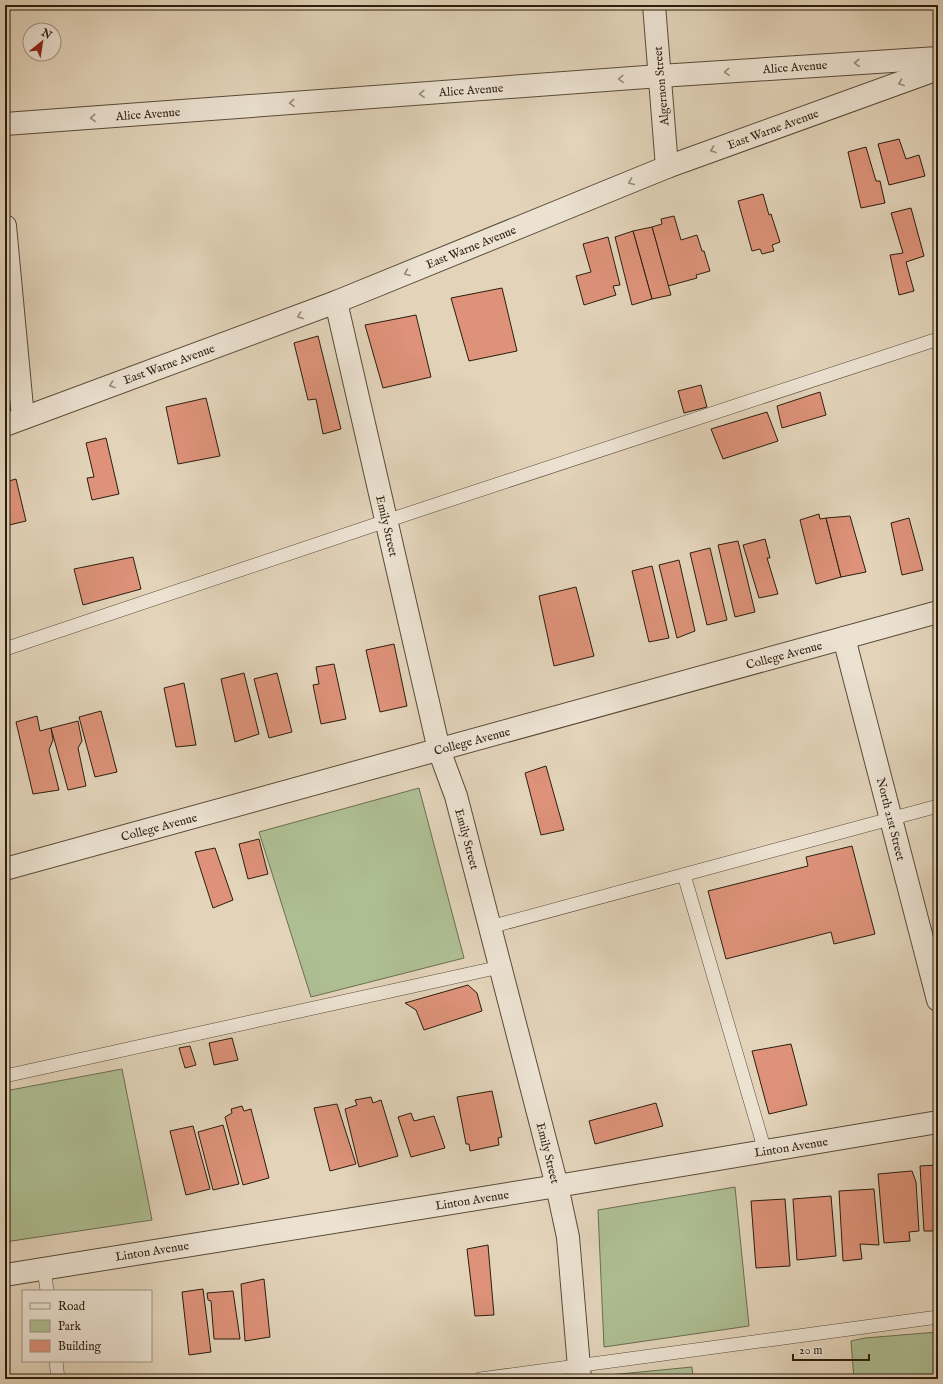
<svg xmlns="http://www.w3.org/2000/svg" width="943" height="1384" font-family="'IM FELL English',serif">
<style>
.green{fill:#aebe93;stroke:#6c6e50}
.building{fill:#dd9279;stroke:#2b1e0d}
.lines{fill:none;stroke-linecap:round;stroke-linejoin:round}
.lane-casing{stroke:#594b38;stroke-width:14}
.street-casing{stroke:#594b38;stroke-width:24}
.lane{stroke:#ece2d2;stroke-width:13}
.street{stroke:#ece2d2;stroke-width:22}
.oneway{stroke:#958a79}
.labels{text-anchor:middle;stroke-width:3;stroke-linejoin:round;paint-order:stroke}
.street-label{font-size:12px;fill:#2b1e0d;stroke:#ece2d2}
</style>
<rect width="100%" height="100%" fill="#e2d3b9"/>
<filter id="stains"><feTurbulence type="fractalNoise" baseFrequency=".005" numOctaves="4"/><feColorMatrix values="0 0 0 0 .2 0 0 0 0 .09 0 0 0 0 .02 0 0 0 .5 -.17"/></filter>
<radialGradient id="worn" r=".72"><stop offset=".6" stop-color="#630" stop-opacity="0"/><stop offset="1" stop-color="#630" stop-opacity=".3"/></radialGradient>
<!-- green -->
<g class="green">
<polygon points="419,788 464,958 311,997 259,832"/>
<polygon points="122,1069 152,1220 5,1242 5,1091"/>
<polygon points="735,1187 749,1326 604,1347 598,1210"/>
<polygon points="938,1332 938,1379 854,1379 851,1341 865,1338"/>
<polygon points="692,1367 693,1379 609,1379 609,1375"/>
</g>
<!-- building -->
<g class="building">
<polygon points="899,139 906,159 919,155 925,176 889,185 878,144"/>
<polygon points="866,147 876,181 880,181 885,203 861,208 848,152"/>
<polygon points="763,194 769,215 771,214 780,242 772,245 774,251 762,254 760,249 752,251 738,201"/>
<polygon points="911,208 924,256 906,262 914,291 899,295 890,255 903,253 891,213"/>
<polygon points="674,216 681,240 697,235 702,251 704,251 710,271 696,275 697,278 668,286 652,227 662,224 661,219"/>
<polygon points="652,227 671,295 652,299 633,231"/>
<polygon points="633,231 652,299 632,305 615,237"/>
<polygon points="608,237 620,285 613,286 616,295 584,305 576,276 591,272 583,244"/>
<polygon points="502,288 517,351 469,361 451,298"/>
<polygon points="416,315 431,377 383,388 365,325"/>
<polygon points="318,336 341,429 323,434 316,399 308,400 294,343"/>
<polygon points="701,385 707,407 684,413 678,391"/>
<polygon points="820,392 826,415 782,428 777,406"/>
<polygon points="206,398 220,456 178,464 166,407"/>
<polygon points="767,412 778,441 723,459 711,429"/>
<polygon points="106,438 119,494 92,500 87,478 94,477 86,443"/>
<polygon points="16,479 26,521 5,526 5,482"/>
<polygon points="819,514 820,519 826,518 841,577 816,584 800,520"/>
<polygon points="850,516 866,572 841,577 826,518"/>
<polygon points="909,518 923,570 902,575 891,523"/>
<polygon points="765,539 770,558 767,558 778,594 759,598 743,545"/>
<polygon points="738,541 755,612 735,617 718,545"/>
<polygon points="710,548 727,620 707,625 690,553"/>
<polygon points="133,557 141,589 83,605 74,569"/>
<polygon points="679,560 695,631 677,638 659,565"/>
<polygon points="652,566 669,638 649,642 632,571"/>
<polygon points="576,587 594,656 554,666 539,596"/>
<polygon points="394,644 407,706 380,712 366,650"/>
<polygon points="334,664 346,719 321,724 313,685 319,684 316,667"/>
<polygon points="244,673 259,734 235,742 221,679"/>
<polygon points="277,673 292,732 269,738 254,679"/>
<polygon points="184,683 196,745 176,747 164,688"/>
<polygon points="101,711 117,772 95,777 79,717"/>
<polygon points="37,716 40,731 51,728 53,740 49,750 59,790 33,794 16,722"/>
<polygon points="78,721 82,741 78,748 86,786 68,790 51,728"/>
<polygon points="546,766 564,830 541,835 525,773"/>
<polygon points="259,839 268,874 248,879 239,844"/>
<polygon points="852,846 875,934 834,944 831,932 726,959 708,891 808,866 806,857"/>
<polygon points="215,848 233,900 213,908 195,852"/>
<polygon points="468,985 477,993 482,1011 424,1030 416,1010 405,1003"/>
<polygon points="232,1038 238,1060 214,1065 209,1043"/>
<polygon points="791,1044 807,1105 769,1114 752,1051"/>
<polygon points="190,1046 196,1065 185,1068 179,1048"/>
<polygon points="492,1091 502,1137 498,1138 499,1145 470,1151 469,1144 466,1144 457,1097"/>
<polygon points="371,1097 373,1103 381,1100 398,1156 359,1167 345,1109 357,1105 355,1100"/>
<polygon points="656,1103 663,1126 595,1144 589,1121"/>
<polygon points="337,1104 356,1164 330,1171 314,1108"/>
<polygon points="242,1106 244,1111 251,1109 269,1178 243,1185 225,1117 232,1113 231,1109"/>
<polygon points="411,1113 414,1121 434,1116 445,1148 411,1157 398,1117"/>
<polygon points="223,1125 239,1184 213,1190 198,1132"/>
<polygon points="193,1126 210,1189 186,1195 170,1131"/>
<polygon points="938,1165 938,1231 924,1231 920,1166"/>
<polygon points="912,1171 916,1182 919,1231 909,1232 910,1241 884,1243 878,1174"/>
<polygon points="874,1189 879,1245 860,1244 862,1259 843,1261 839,1191"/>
<polygon points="831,1196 836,1256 797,1260 793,1199"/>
<polygon points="785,1199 790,1266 756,1268 751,1201"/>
<polygon points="488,1245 494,1315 475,1316 467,1249"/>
<polygon points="264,1279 270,1337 245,1341 241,1284"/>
<polygon points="203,1289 211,1352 189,1355 182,1292"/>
<polygon points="233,1291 240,1339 214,1339 211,1301 208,1300 207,1293"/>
</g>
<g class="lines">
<defs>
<g id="lane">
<polyline points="5,649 386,521 938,339"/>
<polyline points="684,875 765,1151"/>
<polyline points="490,927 938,806"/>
<polyline points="5,1076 500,967"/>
<polyline points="44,1268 47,1291"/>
<polyline points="56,1361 58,1379"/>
<polyline points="480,1379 938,1317"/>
</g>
<g id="street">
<polyline points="654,5 667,167"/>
<polyline points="5,124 660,76 938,58"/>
<polyline points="5,226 23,418"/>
<polyline points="336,302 439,750 456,796 557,1186 568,1237 580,1379"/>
<polyline points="5,425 336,302 667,167 938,69"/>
<polyline points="844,638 938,1000"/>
<polyline points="5,869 938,612"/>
<polyline points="5,1275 557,1186 938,1122"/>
</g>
</defs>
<!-- lane casing -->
<use href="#lane" class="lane-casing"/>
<!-- street casing -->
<use href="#street" class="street-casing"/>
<!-- lane -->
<use href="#lane" class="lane"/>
<!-- street -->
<use href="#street" class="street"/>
</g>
<!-- one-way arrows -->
<defs><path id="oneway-chevron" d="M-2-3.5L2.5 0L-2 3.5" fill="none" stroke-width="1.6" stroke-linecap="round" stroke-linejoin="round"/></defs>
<g class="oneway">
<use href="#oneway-chevron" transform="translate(857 63) rotate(176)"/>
<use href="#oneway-chevron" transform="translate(727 72) rotate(176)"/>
<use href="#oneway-chevron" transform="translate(621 79) rotate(176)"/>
<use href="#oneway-chevron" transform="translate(901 83) rotate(160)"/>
<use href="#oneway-chevron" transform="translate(422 94) rotate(176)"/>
<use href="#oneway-chevron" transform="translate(292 103) rotate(176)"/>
<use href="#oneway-chevron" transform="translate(93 118) rotate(176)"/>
<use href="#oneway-chevron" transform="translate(713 150) rotate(160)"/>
<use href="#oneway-chevron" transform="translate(631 182) rotate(158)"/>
<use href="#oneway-chevron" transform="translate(407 273) rotate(158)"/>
<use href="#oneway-chevron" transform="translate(300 316) rotate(160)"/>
<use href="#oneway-chevron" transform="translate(112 385) rotate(160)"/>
</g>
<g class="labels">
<!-- street labels -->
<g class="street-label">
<text transform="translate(795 67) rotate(-4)" y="4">Alice Avenue</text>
<text transform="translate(661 86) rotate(-95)" y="4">Algernon Street</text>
<text transform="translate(471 90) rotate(-4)" y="4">Alice Avenue</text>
<text transform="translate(148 114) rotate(-4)" y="4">Alice Avenue</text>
<text transform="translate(773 129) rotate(-20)" y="4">East Warne Avenue</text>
<text transform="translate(471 247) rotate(-22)" y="4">East Warne Avenue</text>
<text transform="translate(169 364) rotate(-20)" y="4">East Warne Avenue</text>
<text transform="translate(387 526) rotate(77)" y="4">Emily Street</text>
<text transform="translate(784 655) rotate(-15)" y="4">College Avenue</text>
<text transform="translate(472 741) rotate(-15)" y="4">College Avenue</text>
<text transform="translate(891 819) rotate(76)" y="4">North 21st Street</text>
<text transform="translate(159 827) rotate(-15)" y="4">College Avenue</text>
<text transform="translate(467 839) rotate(75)" y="4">Emily Street</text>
<text transform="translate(791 1147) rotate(-9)" y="4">Linton Avenue</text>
<text transform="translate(548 1153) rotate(76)" y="4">Emily Street</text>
<text transform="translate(472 1200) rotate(-9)" y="4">Linton Avenue</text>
<text transform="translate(152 1251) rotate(-9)" y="4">Linton Avenue</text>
</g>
</g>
<!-- margin -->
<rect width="943" height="1384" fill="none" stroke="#e2d3b9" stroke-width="20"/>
<rect x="6" y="6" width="931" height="1372" fill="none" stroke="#2b1e0d" stroke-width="2"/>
<rect x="10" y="10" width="923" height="1364" fill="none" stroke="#2b1e0d"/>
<!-- legend -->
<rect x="22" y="1290" width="130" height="72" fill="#ece2d2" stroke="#9f9483"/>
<rect x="30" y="1303" width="20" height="6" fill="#ece2d2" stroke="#9f9483"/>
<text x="58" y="1310" font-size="12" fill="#2b1e0d">Road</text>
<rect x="30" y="1320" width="20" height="12" fill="#aebe93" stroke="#9f9483"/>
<text x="58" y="1330" font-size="12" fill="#2b1e0d">Park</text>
<rect x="30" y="1340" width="20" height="12" fill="#dd9279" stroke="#9f9483"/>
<text x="58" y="1350" font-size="12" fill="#2b1e0d">Building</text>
<!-- north arrow -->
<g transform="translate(42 42) rotate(30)"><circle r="19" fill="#ece2d2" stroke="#9f9483"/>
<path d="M0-3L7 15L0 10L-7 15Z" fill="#8f2418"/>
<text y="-6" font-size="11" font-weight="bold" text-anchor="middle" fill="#2b1e0d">N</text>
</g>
<!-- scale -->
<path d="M793 1354v6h76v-6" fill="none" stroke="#2b1e0d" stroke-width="2"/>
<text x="799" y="1354" font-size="12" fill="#2b1e0d" stroke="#ece2d2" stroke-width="3" paint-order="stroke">20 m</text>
<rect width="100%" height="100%" filter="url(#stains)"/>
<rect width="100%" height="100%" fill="url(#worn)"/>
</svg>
